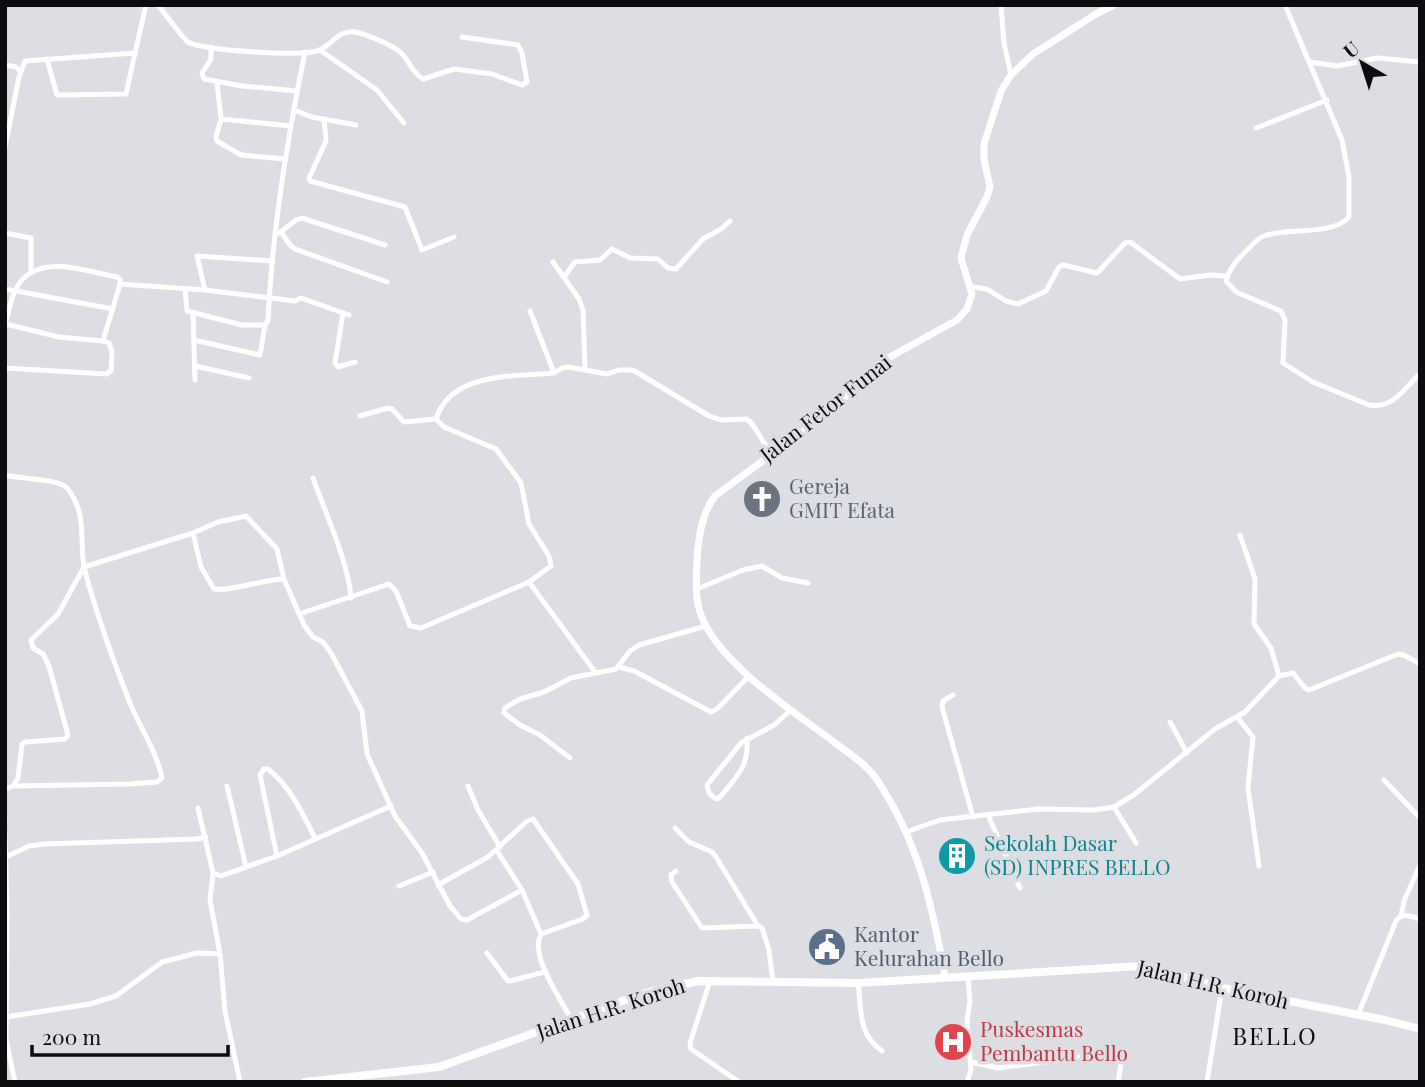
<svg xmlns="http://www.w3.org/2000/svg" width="1425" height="1087" font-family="'Playfair Display',serif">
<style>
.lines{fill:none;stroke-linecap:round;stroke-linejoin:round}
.minor{stroke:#fff;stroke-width:5}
.tertiary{stroke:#fff;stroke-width:7}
.secondary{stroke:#fff;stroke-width:8}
.labels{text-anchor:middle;stroke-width:7;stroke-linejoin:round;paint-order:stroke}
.street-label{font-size:21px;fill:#0d0d0f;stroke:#dcdee3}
.worship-label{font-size:21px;fill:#5b616d;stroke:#dcdee3;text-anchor:start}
.culture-label{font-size:21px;fill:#0d838f;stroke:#dcdee3;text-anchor:start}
.service-label{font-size:21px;fill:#4e5e75;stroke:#dcdee3;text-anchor:start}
.health-label{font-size:21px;fill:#be3a42;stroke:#dcdee3;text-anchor:start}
.quarter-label{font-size:24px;letter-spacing:2px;fill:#0d0d0f;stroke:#dcdee3}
</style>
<rect width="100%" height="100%" fill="#dcdee3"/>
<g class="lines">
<!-- minor -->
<g class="minor">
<path d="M158 5C164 12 184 40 188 42 204 51 299 56 317 51 331 47 338 29 355 32 366 34 396 46 403 55 410 63 413 73 423 79L454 69 492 74 522 85 527 82 522 53 518 45 462 37"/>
<polyline points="1001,5 1004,43 1011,75"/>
<path d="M1285 5 1342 140 1349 177V217C1333 236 1287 227 1264 236 1256 239 1250 248 1243 254 1236 261 1228 271 1226 281L1236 292 1281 311 1285 320 1283 363 1313 382 1369 405C1394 409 1404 388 1420 374"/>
<polyline points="211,47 211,59 202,73 204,79 242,86 297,91"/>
<polyline points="320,50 377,90 404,123"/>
<polyline points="47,59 57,95 126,94 135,53"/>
<polyline points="1309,62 1337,66 1377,58 1420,62"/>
<polyline points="5,65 16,67 20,71"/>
<polyline points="217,82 221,119 216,137 217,141 241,155 286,159"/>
<polyline points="294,110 312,117 356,125"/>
<polyline points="221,119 291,126"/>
<polyline points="324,119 326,141 309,178 310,181 405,207 422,250 454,237"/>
<polyline points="1256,128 1327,100"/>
<polyline points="5,147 19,77 25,61 135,53 146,5"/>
<polyline points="281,232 290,245 295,249 387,282"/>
<polyline points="5,233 31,238 31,273"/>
<polyline points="279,233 296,220 302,218 385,245"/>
<polyline points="553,262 579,299 583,310 585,369"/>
<polyline points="564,277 575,262 600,260 612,249 630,258 658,259 668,268 676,269 703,239 721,229 730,221"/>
<polyline points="972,287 987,289 1006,301 1018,304 1046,291 1059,267 1063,265 1097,273 1125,243 1130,242 1180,279 1210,275 1227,276"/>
<polyline points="5,289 113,309"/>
<path d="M185 289 187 311 242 325H265L268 321C272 231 287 140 305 52"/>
<polyline points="205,290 197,256 273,261"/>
<polyline points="530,311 554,373"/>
<polyline points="193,312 195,380"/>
<polyline points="343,313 335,363 338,367 355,362"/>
<polyline points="6,324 59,337 103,341 120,284 205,290 295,301 301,298 349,315"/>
<path d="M5 325C8 315 10 303 14 293 32 250 82 271 117 277L120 279V284"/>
<polyline points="194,340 260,355 265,325"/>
<polyline points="195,366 249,378"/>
<polyline points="5,368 106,374 111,371 112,352 109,343 103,341"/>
<polyline points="360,416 388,408 392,409 404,422 436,419"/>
<path d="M5 475C20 479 60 479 67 488 89 515 78 542 85 571 97 616 113 660 130 703 140 728 157 752 162 778L157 782 130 784 13 786"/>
<path d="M313 478C325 512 349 564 351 598"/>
<path d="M193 533 201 567 214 589C230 592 264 579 284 579"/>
<polyline points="529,582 595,672"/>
<polyline points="697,589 743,570 762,566 782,578 808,583"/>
<path d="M299 614 389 584 396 591 410 626 421 628 529 582 551 566 549 556 529 524 521 483 496 449 444 427 436 419C451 371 515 377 554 373L562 368 568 367 607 374 619 370H633L709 416 721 420 747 419C758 428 761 443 772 453"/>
<polyline points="619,667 634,671 711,712 717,709 749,676"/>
<polyline points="1279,676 1293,673 1305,688 1309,690 1398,654 1404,655 1420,664"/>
<polyline points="953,695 943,701 942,707 973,817"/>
<polyline points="1237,717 1253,737 1248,788 1259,866"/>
<polyline points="1170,722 1187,753"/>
<path d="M747 738C749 766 738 775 721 796L717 799C710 796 708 792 707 785L741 743 774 725 791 710"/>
<polyline points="570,758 540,735 520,725 504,713 505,708 520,699 544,692 571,678 616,669 630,651 639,645 706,626"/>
<polyline points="1384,780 1420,818"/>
<polyline points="227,786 246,867"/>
<polyline points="468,786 478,810 500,847"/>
<polyline points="5,789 13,786 18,778 22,744 25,742 65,739 68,735 49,666 43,654 33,648 31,640 58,614 84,567 193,533 218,522 246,516 277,549 284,579 304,625 313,637 323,642 331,653 362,711 367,754 395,816 422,853 450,906 461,919 467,920 522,890 541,934 583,919 587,915 578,884 533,819 527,821 488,857 438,885"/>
<polyline points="1114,807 1136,843"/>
<polyline points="198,808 213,873 221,876 277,856 391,806"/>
<polyline points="988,815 1020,888"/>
<polyline points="5,820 5,822"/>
<polyline points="675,828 689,842 712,852 716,857 758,926"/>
<polyline points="906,832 940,820 1039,809 1094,810 1114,807 1135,794 1215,729 1245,712 1279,676 1271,648 1254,624 1255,579 1240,535"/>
<polyline points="5,834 7,912 6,1039 15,1082"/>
<polyline points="497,851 522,890"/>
<path d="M277 856 260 775 264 769H268C291 787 302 813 315 838"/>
<polyline points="6,857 29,846 44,844 197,839 206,837"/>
<polyline points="676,871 671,875 672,882 702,928 758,926 762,928 769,950 773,982"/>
<polyline points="213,873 210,900 220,954"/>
<polyline points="399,886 433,872"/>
<polyline points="1401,916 1404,901 1420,865"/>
<path d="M541 934C529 955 561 999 571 1019"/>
<path d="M487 953 508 981C515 981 536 973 546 972"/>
<polyline points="710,981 690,1043 691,1049 739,1082"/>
<path d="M858 983C862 1011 857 1033 882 1051"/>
<path d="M1358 1015 1396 921C1402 912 1411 916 1420 919"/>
<polyline points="6,1017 90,1004 116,996 162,962 197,953 220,954 225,1011 240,1082"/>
<polyline points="971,1062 998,1068 1112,1053 1118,1056 1121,1064 1118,1082"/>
<polyline points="967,1082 971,1070 967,1021 970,1001 968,978"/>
<polyline points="1207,1082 1222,988"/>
</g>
<!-- tertiary -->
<path class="tertiary" d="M945 976C932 904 918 839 875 777 864 762 845 751 830 739 791 710 718 662 701 615 695 599 696 579 697 562 698 540 701 514 715 496L829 412 890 357 957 320 967 309 972 294 961 258 967 235 987 197 990 187 984 159V144L1001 91 1011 75 1033 54 1096 14 1114 5"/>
<!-- secondary -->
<polyline class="secondary" points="305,1082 439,1067 642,994 698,981 858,983 1141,966 1154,968 1222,988 1385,1020 1420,1029"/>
</g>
<!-- icons -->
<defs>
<symbol id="church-disc" viewBox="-11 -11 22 22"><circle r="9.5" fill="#6b7280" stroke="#dcdee3"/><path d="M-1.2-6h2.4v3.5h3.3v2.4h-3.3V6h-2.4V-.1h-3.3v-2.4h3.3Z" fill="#fff"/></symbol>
<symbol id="building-disc" viewBox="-11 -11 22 22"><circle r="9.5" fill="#0f9aa8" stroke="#dcdee3"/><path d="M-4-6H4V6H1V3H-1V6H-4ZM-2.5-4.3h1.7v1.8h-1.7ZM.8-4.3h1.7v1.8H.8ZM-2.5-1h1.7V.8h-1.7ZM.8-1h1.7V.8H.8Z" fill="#fff"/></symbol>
<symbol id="civic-disc" viewBox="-11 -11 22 22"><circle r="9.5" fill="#5c6f8a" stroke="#dcdee3"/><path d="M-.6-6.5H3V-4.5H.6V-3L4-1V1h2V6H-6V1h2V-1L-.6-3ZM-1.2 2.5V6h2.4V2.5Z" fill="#fff"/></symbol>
<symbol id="hospital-disc" viewBox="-11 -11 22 22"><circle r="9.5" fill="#e0444e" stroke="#dcdee3"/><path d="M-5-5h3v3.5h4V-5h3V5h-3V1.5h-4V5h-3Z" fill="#fff"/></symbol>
</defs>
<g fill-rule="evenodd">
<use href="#church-disc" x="740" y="477" width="44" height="44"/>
<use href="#building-disc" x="935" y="834" width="44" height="44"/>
<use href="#civic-disc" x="805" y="925" width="44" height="44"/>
<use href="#hospital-disc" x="931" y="1020" width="44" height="44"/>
</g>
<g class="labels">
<!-- street labels -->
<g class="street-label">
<text transform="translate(826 409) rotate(-38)" y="7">Jalan Fetor Funai</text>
<text transform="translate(1213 985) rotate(13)" y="7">Jalan H.R. Koroh</text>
<text transform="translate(611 1009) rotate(-18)" y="7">Jalan H.R. Koroh</text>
</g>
<!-- worship labels -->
<g class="worship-label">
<text x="789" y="494">Gereja<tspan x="789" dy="24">GMIT Efata</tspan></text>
</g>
<!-- culture labels -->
<g class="culture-label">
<text x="984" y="851">Sekolah Dasar<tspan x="984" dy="24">(SD) INPRES BELLO</tspan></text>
</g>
<!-- service labels -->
<g class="service-label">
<text x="854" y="942">Kantor<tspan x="854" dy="24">Kelurahan Bello</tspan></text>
</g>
<!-- health labels -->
<g class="health-label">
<text x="980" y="1037">Puskesmas<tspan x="980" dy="24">Pembantu Bello</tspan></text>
</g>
<!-- quarter labels -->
<g class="quarter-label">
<text x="1275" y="1045">BELLO</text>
</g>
</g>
<!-- border -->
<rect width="1425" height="1087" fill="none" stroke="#0d0d0f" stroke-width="14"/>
<!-- north arrow -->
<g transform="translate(1362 63) rotate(321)" stroke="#dcdee3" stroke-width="5" paint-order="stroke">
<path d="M0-5L12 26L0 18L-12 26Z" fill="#0d0d0f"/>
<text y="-10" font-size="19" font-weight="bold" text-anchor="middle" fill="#0d0d0f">U</text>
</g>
<!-- scale -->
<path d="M32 1045v10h196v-10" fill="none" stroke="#0d0d0f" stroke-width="3.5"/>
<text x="42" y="1045" font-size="21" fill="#0d0d0f" stroke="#dcdee3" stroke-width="5" paint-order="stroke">200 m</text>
</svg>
